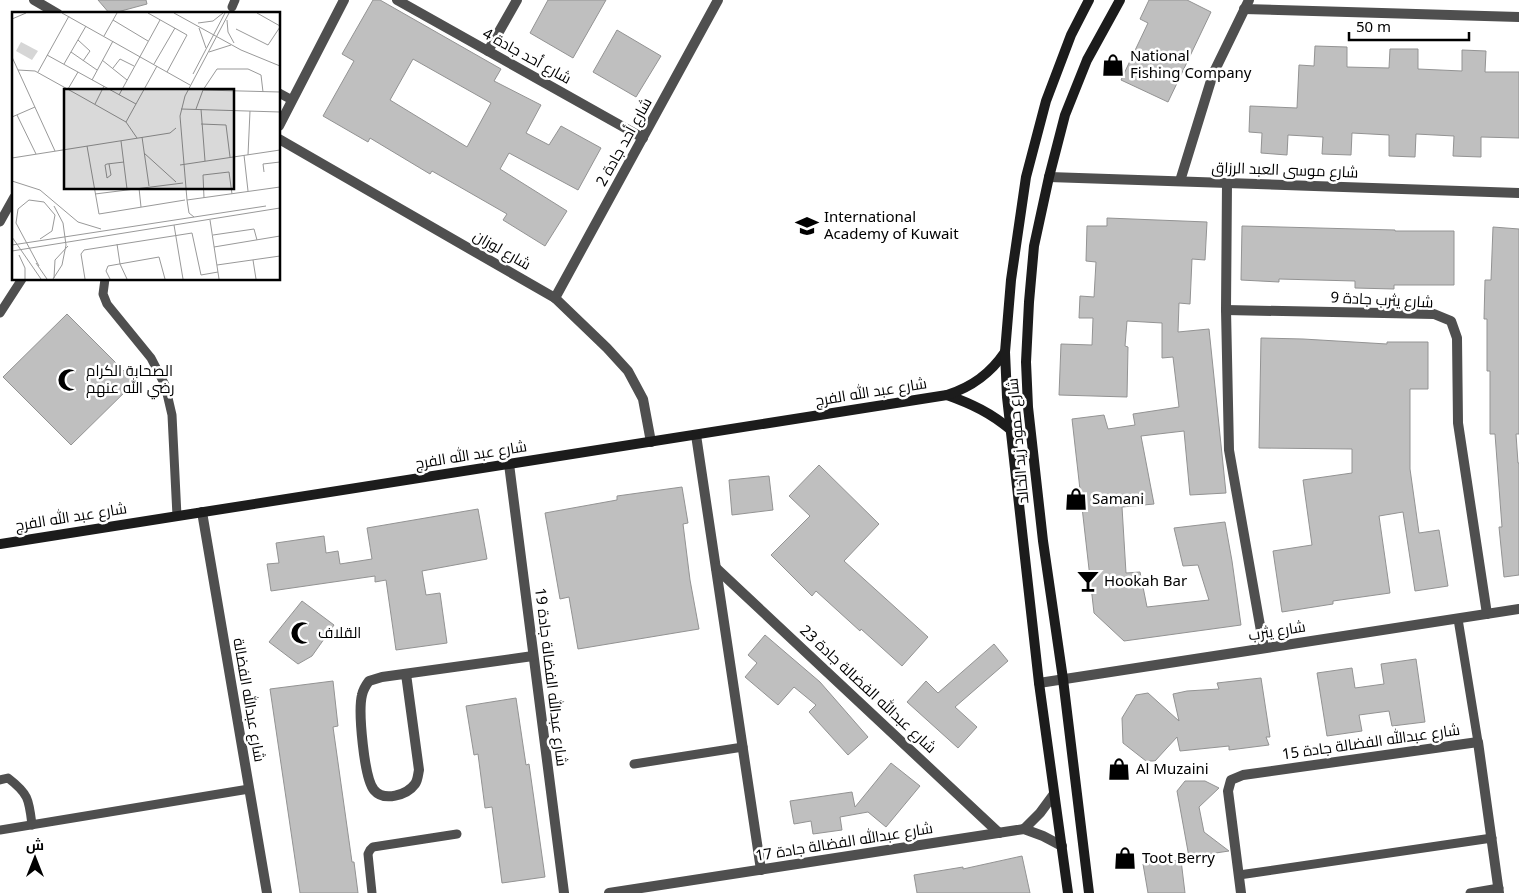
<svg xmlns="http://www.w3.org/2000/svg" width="1519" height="893" font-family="'Noto Sans',Cairo,sans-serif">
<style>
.building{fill:#bfbfbf;stroke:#939393;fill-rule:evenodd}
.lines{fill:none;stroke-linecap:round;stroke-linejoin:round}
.lane{stroke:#4f4f4f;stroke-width:9}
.street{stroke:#4f4f4f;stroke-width:10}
.secondary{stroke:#1c1c1c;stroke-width:10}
.labels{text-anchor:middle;stroke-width:5;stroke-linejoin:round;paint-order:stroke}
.street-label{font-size:15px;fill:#000;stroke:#fff}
.poi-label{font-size:15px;fill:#000;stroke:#fff;text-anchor:start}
.inset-road{fill:none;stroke:#999;stroke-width:1}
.view{fill:#000;fill-opacity:0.15;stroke:#000;stroke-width:2.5}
.inset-edge{fill:none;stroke:#000;stroke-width:2.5}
</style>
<rect width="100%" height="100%" fill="#fff"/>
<!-- building -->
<g class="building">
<polygon points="98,0 146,0 147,4 110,14"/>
<path d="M373 0H380L501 69 494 81 541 105 526 133 549 145 561 126 601 148 578 190 509 153 500 169 567 211 545 246 503 220 507 214 432 171 430 174 370 138 368 142 323 116 354 61 342 54ZM413 59 491 103 467 147 390 100Z"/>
<polygon points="548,0 606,0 573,58 530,33"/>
<polygon points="1149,0 1187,0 1211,12 1168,102 1121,80 1148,23 1140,19"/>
<polygon points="617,30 661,56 636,97 593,72"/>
<polygon points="1315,46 1347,47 1347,67 1389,68 1390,49 1418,49 1418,69 1462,71 1462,50 1486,51 1485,72 1519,72 1519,138 1481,137 1481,157 1453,156 1454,136 1416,134 1415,157 1389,156 1389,135 1352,133 1351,155 1322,154 1323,137 1288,135 1287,155 1261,153 1262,133 1249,132 1250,106 1297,108 1299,65 1314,66"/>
<polygon points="1107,218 1207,222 1205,260 1192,259 1190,304 1179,303 1178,332 1209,329 1226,493 1190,495 1184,431 1141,436 1154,504 1122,507 1126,573 1140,572 1147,607 1209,600 1198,565 1183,566 1174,528 1225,522 1232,561 1241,625 1124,641 1094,613 1072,419 1104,415 1108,429 1135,425 1133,414 1179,407 1173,357 1162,358 1162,323 1127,321 1125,346 1128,347 1127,397 1059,395 1061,344 1092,345 1093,318 1079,318 1080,296 1094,297 1096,262 1086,261 1087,226 1107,226"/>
<polygon points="1242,226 1395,230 1395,231 1454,231 1454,285 1394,285 1394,289 1355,288 1355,281 1279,279 1279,282 1241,280"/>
<polygon points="1493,227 1519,229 1519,434 1516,434 1518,463 1519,463 1519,575 1504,577 1499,527 1502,527 1495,434 1490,434 1490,371 1487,371 1487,319 1484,319 1485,280 1491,280"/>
<polygon points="67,314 135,382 71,445 3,377"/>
<polygon points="1261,338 1303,339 1387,344 1387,342 1428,342 1428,389 1410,389 1410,469 1419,533 1439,530 1448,586 1415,591 1403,512 1379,516 1390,593 1333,601 1333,604 1282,612 1273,551 1312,545 1303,480 1352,473 1352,449 1259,448"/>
<polygon points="819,465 879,524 844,561 928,637 902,666 861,629 860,631 816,591 812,596 771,555 810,516 789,496"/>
<polygon points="769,476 773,510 732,515 729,480"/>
<polygon points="682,487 688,523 683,524 690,580 699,629 578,649 569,597 560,599 545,513 617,500 617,496"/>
<polygon points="478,509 487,559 422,571 426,595 440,593 447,643 396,650 386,580 375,582 375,576 271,591 267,564 279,563 276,543 324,536 326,553 338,551 340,564 372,559 367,528"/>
<polygon points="302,601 334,625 312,656 298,664 269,642"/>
<polygon points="765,635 820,682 868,737 848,755 809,712 816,705 794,687 778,705 745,677 757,663 748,655"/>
<polygon points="994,644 1008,661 955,707 977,727 958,748 907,702 926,681 938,693"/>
<polygon points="1416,659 1425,722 1392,726 1389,711 1359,715 1362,731 1327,736 1317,673 1352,668 1355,688 1384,684 1381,664"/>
<polygon points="1261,678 1270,737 1266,737 1269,745 1229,750 1229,746 1180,751 1177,737 1155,761 1146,761 1123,743 1122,718 1136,695 1148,693 1179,721 1173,694 1187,691 1219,689 1217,683"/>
<polygon points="333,681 338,726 333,727 352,862 354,862 358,893 300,893 270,689"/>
<polygon points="516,698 526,765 529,764 545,877 502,883 492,807 485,808 478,754 474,755 466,706"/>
<polygon points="891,763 920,786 886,827 868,812 840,817 842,830 813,834 811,821 794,824 790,801 852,792 855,807"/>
<polygon points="1185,781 1205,781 1219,788 1199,807 1204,832 1229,851 1189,857 1177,791"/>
<polygon points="1022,856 1030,893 917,893 914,875 963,867 963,869"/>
<polygon points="1181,860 1185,893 1148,893 1143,864"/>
</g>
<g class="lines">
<!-- lane -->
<g class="lane">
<polyline points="232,7 235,0"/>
<polyline points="279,93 292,100"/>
<polyline points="0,222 14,197"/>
<polyline points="105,279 103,294 107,304 151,358 165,385 172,415 177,516"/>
<polyline points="0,313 22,279"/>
<polyline points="1458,619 1478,742"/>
<polyline points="634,764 743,747"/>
<path d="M0 780 8 778C29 794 29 800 32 825"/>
<polyline points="0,830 249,789"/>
<polyline points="1239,875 1492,838"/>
<polyline points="372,893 368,854 370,850 373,847 457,834"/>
<polyline points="1470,893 1499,888"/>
</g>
<!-- street -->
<g class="street">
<polyline points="34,0 58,14"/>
<polyline points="397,0 643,138"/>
<polyline points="1244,9 1519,17"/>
<polyline points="488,51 517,0"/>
<polyline points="279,126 344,0"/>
<polyline points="279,139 555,298 607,348 628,371 643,399 651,442"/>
<polyline points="1049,177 1519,193"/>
<polyline points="1180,181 1213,74 1249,0"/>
<polyline points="1227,183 1226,310 1229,450 1264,648"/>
<polyline points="555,298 718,0"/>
<polyline points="1226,310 1434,314 1451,321 1457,338 1458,423 1487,614"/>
<polyline points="696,435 761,870"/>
<polyline points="509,464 564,893"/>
<polyline points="202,512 267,893"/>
<polyline points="716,568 999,833"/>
<path d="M406 674 419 770C418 774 418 780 415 784 407 795 384 802 374 790 364 778 358 711 362 695 363 690 366 685 369 681L382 677 533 656"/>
<polyline points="1039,683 1519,609"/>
<polyline points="1024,829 1040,813 1054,794"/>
<polyline points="609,893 1024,829 1043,836 1062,846"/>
<polyline points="1241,893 1228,791 1231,780 1243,775 1478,742 1499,893"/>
</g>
<!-- secondary -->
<g class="secondary">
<path d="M947 395C972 404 991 413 1011 430"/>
<path d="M0 544 947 395C972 387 990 374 1005 352"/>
<polyline points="1068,893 1039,683 1007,397 1005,352 1011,280 1026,177 1046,101 1071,35 1089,0"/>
<polyline points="1089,893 1063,679 1043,541 1028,407 1026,362 1029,302 1034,246 1049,177 1065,115 1087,60 1120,0"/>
</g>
</g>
<!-- icons -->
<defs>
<symbol id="shop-bare" viewBox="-9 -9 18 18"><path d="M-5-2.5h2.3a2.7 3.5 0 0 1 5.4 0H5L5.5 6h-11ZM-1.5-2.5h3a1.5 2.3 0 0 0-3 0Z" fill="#000" stroke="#fff" stroke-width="2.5" paint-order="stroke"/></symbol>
<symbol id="school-bare" viewBox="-9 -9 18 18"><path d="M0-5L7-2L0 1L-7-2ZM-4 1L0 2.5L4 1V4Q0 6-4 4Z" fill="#000" stroke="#fff" stroke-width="2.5" paint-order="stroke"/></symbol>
<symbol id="mosque-bare" viewBox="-9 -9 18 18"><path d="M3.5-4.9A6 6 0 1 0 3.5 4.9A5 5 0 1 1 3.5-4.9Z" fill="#000" stroke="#fff" stroke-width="2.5" paint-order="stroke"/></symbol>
<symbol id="bar-bare" viewBox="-9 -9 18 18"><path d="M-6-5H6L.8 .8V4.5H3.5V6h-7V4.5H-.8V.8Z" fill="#000" stroke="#fff" stroke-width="2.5" paint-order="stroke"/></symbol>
</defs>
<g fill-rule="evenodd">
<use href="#shop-bare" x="1097" y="49" width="32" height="32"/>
<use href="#school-bare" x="791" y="210" width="32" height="32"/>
<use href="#mosque-bare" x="53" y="364" width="32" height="32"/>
<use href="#shop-bare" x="1060" y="483" width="32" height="32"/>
<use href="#bar-bare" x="1072" y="565" width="32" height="32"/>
<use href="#mosque-bare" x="286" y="617" width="32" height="32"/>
<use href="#shop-bare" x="1103" y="753" width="32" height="32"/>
<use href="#shop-bare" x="1109" y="842" width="32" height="32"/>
</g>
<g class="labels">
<!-- street labels -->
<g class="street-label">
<text transform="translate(527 56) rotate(29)" y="5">شارع أحد جادة 4</text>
<text transform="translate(624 142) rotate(-61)" y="5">شارع أحد جادة 2</text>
<text transform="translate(1285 170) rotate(2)" y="5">شارع موسى العبد الرزاق</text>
<text transform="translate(502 250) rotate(30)" y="5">شارع لوزان</text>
<text transform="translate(1382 300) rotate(3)" y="5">شارع يثرب جادة 9</text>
<text transform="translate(871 392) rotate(-9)" y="5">شارع عبد الله الفرج</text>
<text transform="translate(1018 441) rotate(-95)" y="5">شارع حمود زيد الخالد</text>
<text transform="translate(471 455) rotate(-9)" y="5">شارع عبد الله الفرج</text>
<text transform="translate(71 517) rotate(-9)" y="5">شارع عبد الله الفرج</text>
<text transform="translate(1277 631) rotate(-9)" y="5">شارع يثرب</text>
<text transform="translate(551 677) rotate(83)" y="5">شارع عبدالله الفضالة جادة 19</text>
<text transform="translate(868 689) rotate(43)" y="5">شارع عبدالله الفضالة جادة 23</text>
<text transform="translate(249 700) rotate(80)" y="5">شارع عبدالله الفضالة</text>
<text transform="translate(1371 742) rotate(-8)" y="5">شارع عبدالله الفضالة جادة 15</text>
<text transform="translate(844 842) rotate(-9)" y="5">شارع عبدالله الفضالة جادة 17</text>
</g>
<!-- poi labels -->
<g class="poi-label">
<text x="1130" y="61">National<tspan x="1130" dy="17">Fishing Company</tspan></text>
<text x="824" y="222">International<tspan x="824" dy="17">Academy of Kuwait</tspan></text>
<text x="86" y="376">الصحابة الكرام<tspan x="86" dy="17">رضي الله عنهم</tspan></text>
<text x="1092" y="504">Samani</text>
<text x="1104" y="586">Hookah Bar</text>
<text x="318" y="638">القلاف</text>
<text x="1136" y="774">Al Muzaini</text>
<text x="1142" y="863">Toot Berry</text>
</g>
</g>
<!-- overview -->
<g transform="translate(12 12)">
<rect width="268" height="268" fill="#fff"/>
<path d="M9 30 26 39 20 48 4 39Z" fill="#d6d6d6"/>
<path class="inset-road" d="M50 1 178 73M136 1 175 23 155 60M162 1 229 38 268 54M245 1 268 14M0 7 14 1M101 8 136 29M215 8 216 20 222 31M186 11 201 9 211 1M187 16 194 36M224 17 256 33 268 15M92 24 105 1M66 28 78 39 71 49M59 40 85 58M197 40 219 33M35 43 124 92M0 45 43 139M90 48 115 68M52 52 74 14M142 52 163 16M101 56 108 47 122 54M6 58 23 59 68 84 114 110 125 126M26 60 57 4M181 62 213 1M80 68 101 29M56 77 66 60M191 78 268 80M107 83 148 8M83 92 92 74M169 97 268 100M184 97 191 78 205 57H236L249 63 251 80M189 97 193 149M5 103 24 142M0 105 23 95M114 110 145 54M189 112 214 113 218 145M130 125 137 174M109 129 115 177M75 134 87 202 173 188M132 141 164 170M232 143 236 179M236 143 238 99M0 146 158 121 164 116M97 152 99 163 95 166 93 153 95 152 112 150M168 153 268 138M252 160 251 152 268 150M0 169 28 178 66 210 89 217M127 176 129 195M83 182 171 171M192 186 191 163 217 160 220 182M175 188 268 175M182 205 177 201 175 188 168 104 173 84 217 1M198 208 207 267M162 213 171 267M201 223 242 217 245 228M0 225 29 267M105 232 108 252 115 267M0 233 254 194M202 235 268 224M0 239 268 196M7 243 13 256V267M241 248 244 267M24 251 35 267M205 253 268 244M27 254 4 211 6 197 17 188 32 190 43 203 40 219 28 227M42 266 43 248 56 234M41 267 50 253 54 233 51 211 42 194M73 267 69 242 72 238 180 221 189 263 206 260M98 267 94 259 96 254 147 245 153 267"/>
<path class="view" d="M52 77H222V177H52Z"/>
<rect width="268" height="268" class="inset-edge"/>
</g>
<!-- north arrow -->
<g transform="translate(35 858)" stroke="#ffffff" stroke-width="4" paint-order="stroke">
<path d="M0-4L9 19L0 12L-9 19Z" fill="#000000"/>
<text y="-8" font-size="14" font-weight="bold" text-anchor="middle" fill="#000000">ش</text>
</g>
<!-- scale -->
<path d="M1349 32v8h120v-8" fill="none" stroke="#000000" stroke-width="2.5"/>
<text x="1356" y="32" font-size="15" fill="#000000" stroke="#ffffff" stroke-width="4" paint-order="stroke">50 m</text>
</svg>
